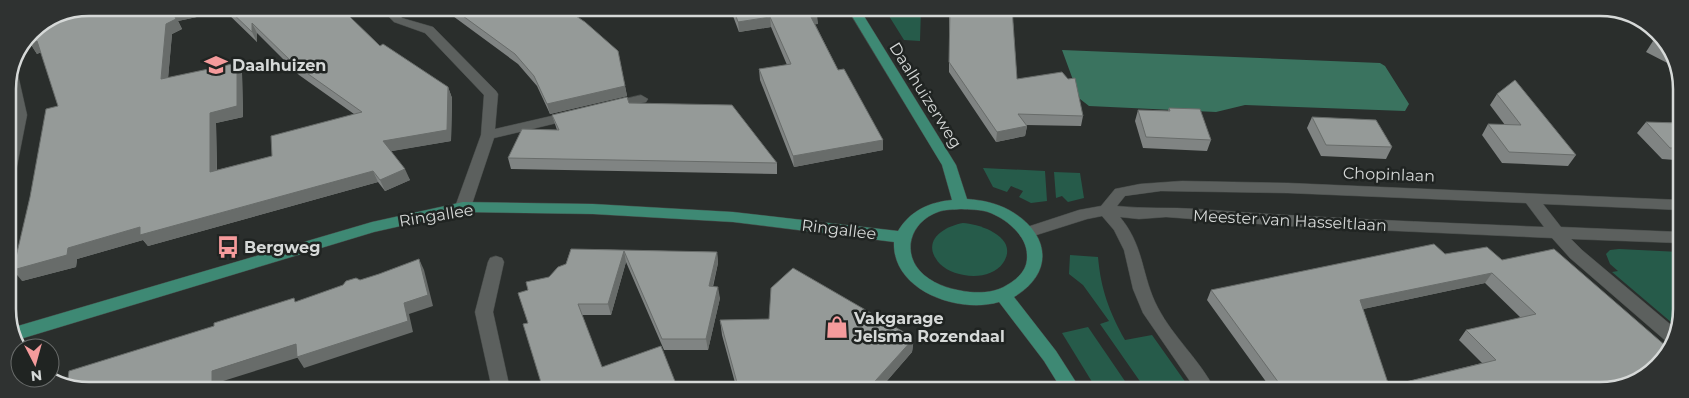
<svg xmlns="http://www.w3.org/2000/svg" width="1689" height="398" font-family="Montserrat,sans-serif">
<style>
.green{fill:#265b4a}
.forest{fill:#3a735f}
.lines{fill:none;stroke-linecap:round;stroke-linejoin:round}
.minor-casing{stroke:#454947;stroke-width:1}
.major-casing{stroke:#454947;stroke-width:1}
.minor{fill:#5c605e;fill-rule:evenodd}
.major{fill:#3e8974;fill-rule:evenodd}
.wall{fill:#808483;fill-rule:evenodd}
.shaded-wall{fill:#686c6a}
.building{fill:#959a98;stroke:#686c6a;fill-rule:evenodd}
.labels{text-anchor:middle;stroke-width:5;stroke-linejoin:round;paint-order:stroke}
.poi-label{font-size:16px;font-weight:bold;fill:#d6d9d8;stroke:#202422;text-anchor:start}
.street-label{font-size:16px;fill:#d6d9d8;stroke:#202422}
.rim{fill:none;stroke:#d6d9d8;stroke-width:2.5}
</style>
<rect width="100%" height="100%" fill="#2a2e2c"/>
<!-- green -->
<g class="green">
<polygon points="884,8 921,8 920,41 904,40"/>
<polygon points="983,168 1045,171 1047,201 1031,203 1019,197 1023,191 1011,186 1007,192 993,187"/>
<polygon points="1054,172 1080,173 1084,198 1068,202 1062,196 1056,198"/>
<path d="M963 223C981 224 1020 238 1003 263 990 282 954 278 940 264 920 242 942 227 963 223Z"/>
<polygon points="1619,249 1680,252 1680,325 1678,328 1612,272 1618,271 1610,264 1606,254 1610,250"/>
<path d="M1070 255 1098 257C1101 290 1109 311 1125 340L1152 335 1191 390H1146L1100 324 1109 321 1083 285 1069 274Z"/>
<polygon points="1088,327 1131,390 1097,390 1062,333"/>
</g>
<!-- forest -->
<polygon class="forest" points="1062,50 1380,63 1385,66 1409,104 1405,111 1245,105 1216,112 1089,106 1080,99"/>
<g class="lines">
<defs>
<g id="minor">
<polygon points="381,8 393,8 402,18 433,27 496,91 498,94 495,129 573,111 580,115 578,118 494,138 471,207 468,211 458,211 455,207 481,135 484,95 425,33 394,22"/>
<polygon points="13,72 18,75 27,115 15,176 13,179 8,181 8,141 13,115 8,84"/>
<polygon points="641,95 648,99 646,102 608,111 601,107 603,104"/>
<path d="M1182 181 1288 183 1680 200V210L1543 204 1561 227 1680 232V243L1571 239 1582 250 1677 330 1670 343 1667 342 1570 258 1552 238 1287 226 1166 217 1139 219 1120 217C1145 247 1141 276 1158 308 1173 337 1200 360 1215 390H1196L1143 313 1133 289 1124 250 1114 230 1102 216 1087 219 1027 238 1021 237 1019 233 1021 229 1079 210 1101 206 1115 189 1140 184ZM1161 191 1288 193 1526 203 1544 227C1428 222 1312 218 1197 209 1170 207 1144 209 1117 206L1125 196Z"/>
<polygon points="496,256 502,258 504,262 493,312 510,389 492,389 475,312 488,262 490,258"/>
</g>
<path id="major" d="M847 8H859L956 165 967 199C982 200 996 203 1009 210 1049 232 1056 272 1014 297L1056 351 1081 390H1062L1044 361 999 302C959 314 892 291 894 242L733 222 593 214 463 212 374 232 17 340 11 328 372 222 463 202 593 204 733 212 898 231C910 211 929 202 952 200L942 165ZM961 209C970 210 979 209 988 212 1005 218 1027 235 1027 255 1028 269 1019 278 1007 285 996 292 983 293 970 292 954 290 937 286 924 275 900 254 910 222 938 212 945 209 954 210 961 209Z"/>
</defs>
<!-- minor casing -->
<use href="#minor" class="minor-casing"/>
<!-- major casing -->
<use href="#major" class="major-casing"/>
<!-- minor -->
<use href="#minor" class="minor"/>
<!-- major -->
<use href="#major" class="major"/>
</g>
<!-- wall -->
<g class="wall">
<path d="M89 8H344L349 16 380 46 448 87 452 98 451 141 391 151 410 180 385 191 378 182 148 246 143 240 77 259 76 267 22 281 58 106 41 52 37 54 30 43ZM225 11 257 42V33L299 75 354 114 272 156 217 170 216 123 243 117 242 73 168 78 172 34 182 29 178 21Z"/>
<polygon points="442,8 564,8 618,51 627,96 550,114 537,86 518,64"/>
<polygon points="730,8 814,8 818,24 815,24 838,70 883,140 883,150 794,167 760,80 759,69 787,65 771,27 739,32"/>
<polygon points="949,8 1012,8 1017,79 1083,116 1081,126 1026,125 1027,126 1025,136 996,142 949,72"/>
<polygon points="1661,39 1677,68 1646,52 1653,41"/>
<polygon points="1497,94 1576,155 1568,166 1502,163 1482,135 1488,124 1505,125 1490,105"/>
<polygon points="629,103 777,163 777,174 511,169 508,158 557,130 552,115"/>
<polygon points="1169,108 1211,140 1207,151 1143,148 1135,121 1138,110 1168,111"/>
<polygon points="1312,117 1392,147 1386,159 1321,156 1307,128"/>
<polygon points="1646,122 1680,123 1680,165 1675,160 1662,159 1637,133"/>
<polygon points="571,249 717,252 718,263 713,287 720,298 708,350 664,350 626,262 611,315 582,315 543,389 528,323 528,290 549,277 566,264"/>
<path d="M1445 254 1502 260 1605 390H1272L1207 300 1211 290ZM1485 283 1521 318 1466 330 1459 340 1482 363 1389 386 1363 309Z"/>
<polygon points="720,320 914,338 912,352 879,390 737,390 722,335"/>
</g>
<!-- shaded-wall -->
<g class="shaded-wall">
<polygon points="189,8 223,8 225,11 178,21 182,29 172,34 167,90 161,79 166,24 172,11"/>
<polygon points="817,14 818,24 811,25 810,15"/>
<polygon points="770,17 771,27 739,32 738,22"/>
<polygon points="252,23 257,33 257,42 252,32"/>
<polygon points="37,41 44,51 37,54 30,43"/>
<polygon points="237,63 242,73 243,117 216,123 217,183 210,172 210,113"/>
<polygon points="625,86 627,96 550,114 547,104"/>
<polygon points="448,87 452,98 451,141 387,152 383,141"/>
<polygon points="1027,126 1025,136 996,142 997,132"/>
<polygon points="883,140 883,150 794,167 793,156"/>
<polygon points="405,169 410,180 385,191 380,180"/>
<polygon points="373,171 378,182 148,246 143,240 77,259 76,267 22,281 13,270 68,248 140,227"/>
<polygon points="624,251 626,262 611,315 608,304"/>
<polygon points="717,252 718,263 710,297 709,286"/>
<polygon points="419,259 424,270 433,306 409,314 413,332 304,368 297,357 404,303"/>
<polygon points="1492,273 1485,283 1354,311 1360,300"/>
<polygon points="718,287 720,298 708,350 706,339"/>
<polygon points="914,338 912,352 879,390 867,390"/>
<polygon points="296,344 303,356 220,382 220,389 212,389 212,371"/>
<polygon points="1560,385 1556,390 1538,390"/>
</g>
<!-- building -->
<g class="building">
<polygon points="89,8 189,8 172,11 176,19 166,24 161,79 237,63 237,106 210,113 210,172 272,156 271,136 362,112 294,64 252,23 252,32 227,8 344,8 349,16 380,46 383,44 448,87 447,130 383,141 405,169 380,180 373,171 140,235 140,227 68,248 67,255 13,270 30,197 46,109 58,106 37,41 30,43 31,32"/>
<polygon points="452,8 564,8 585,22 618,51 625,86 547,104 534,76 515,54"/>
<polygon points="733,8 814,8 817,14 810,15 838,70 844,69 883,140 793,156 759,69 791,64 770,17 738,22"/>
<polygon points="950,8 1012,8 1017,79 1062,72 1068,79 1075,78 1083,116 1018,114 1027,126 997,132 949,62"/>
<polygon points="1661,39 1666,48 1653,41"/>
<polygon points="1515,80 1576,155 1509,152 1488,124 1521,125 1497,94"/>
<polygon points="627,97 629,103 732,105 777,163 508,158 522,129 559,130 552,115"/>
<polygon points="1169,108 1200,109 1211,140 1146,137 1138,110 1170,111"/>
<polygon points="1312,117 1376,120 1392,147 1326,145"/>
<polygon points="1646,122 1680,123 1680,148 1670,148"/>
<path d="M1434 244 1445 254 1487 247 1502 260 1554 249 1667 347 1653 370 1605 390H1565L1560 385 1538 390H1284L1211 290ZM1492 273 1536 314 1466 330 1496 360 1389 386 1360 300Z"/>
<polygon points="571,249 717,252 709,286 718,287 706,339 662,339 624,251 608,304 578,304 602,367 661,346 678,389 543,389 523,324 528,323 518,293 528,290 526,282 549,277 558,267 566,264"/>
<polygon points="419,259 428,295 404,303 408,321 297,357 296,344 212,371 212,389 73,389 67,386 69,371 214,326 214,323 294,298 295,302 343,285 346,281 356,278 360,280 379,274"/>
<polygon points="793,268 914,338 867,390 739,390 720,320 769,319 771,288"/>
<polygon points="923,382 927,390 896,390"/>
<polygon points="427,386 428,389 419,389"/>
</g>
<!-- icons -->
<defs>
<symbol id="school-bare" viewBox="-9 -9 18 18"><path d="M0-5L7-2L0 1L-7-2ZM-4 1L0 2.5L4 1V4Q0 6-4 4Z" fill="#f59b9c" stroke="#202422" stroke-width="2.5" paint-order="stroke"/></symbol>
<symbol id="bus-bare" viewBox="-9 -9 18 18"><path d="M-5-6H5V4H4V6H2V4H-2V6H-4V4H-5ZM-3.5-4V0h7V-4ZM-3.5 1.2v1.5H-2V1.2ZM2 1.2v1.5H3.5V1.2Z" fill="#f59b9c" stroke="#202422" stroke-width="2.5" paint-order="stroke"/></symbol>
<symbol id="shop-bare" viewBox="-9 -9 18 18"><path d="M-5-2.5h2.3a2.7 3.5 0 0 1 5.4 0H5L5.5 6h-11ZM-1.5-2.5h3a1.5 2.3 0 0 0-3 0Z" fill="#f59b9c" stroke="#202422" stroke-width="2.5" paint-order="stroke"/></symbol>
</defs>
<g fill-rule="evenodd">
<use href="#school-bare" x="200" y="49" width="32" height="32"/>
<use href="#bus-bare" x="212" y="231" width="32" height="32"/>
<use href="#shop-bare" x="821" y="311" width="32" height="32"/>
</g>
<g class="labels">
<!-- poi labels -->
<g class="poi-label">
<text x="232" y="71">Daalhuizen</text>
<text x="244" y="253">Bergweg</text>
<text x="854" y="324">Vakgarage<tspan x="854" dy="18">Jelsma Rozendaal</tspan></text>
</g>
<!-- street labels -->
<g class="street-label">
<text transform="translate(926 95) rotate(58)" y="6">Daalhuizerweg</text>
<text transform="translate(1389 174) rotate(2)" y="6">Chopinlaan</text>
<text transform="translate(436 215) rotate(-9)" y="6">Ringallee</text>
<text transform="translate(1290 220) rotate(3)" y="6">Meester van Hasseltlaan</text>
<text transform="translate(839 229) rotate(7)" y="6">Ringallee</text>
</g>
</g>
<!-- crop -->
<path d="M0 0H1689V398H0ZM89 16H1600A73 73 0 0 1 1673 89V309A73 73 0 0 1 1600 382H89A73 73 0 0 1 16 309V89A73 73 0 0 1 89 16Z" fill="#2f3231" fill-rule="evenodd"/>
<path class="rim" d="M89 16H1600A73 73 0 0 1 1673 89V309A73 73 0 0 1 1600 382H89A73 73 0 0 1 16 309V89A73 73 0 0 1 89 16Z"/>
<!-- north arrow -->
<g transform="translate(35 363) rotate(174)"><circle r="24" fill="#202422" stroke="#696c6b"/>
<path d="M0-4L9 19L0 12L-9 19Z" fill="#f59b9c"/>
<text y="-8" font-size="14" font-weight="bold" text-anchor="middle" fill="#d6d9d8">N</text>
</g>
</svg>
